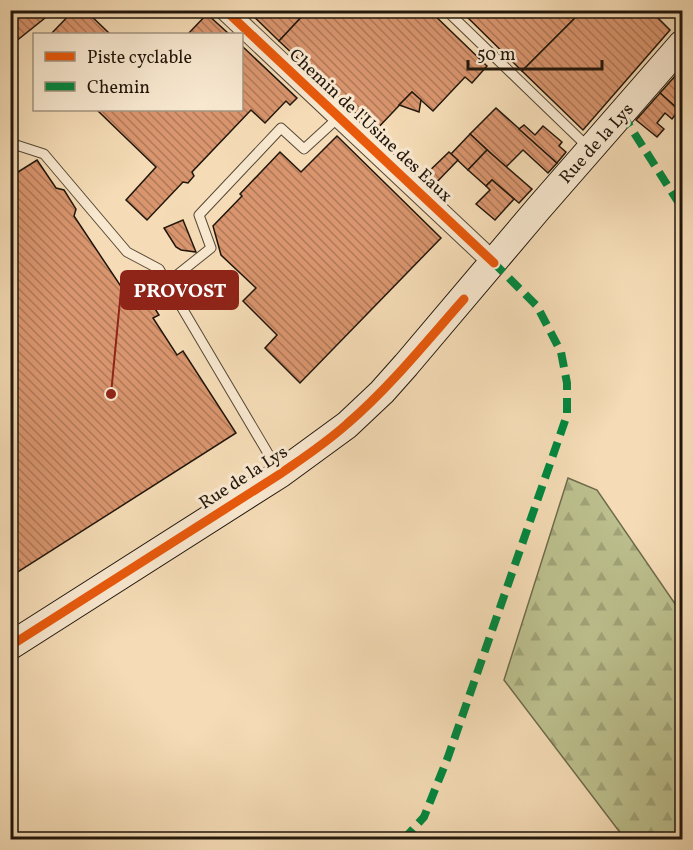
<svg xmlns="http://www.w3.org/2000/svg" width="693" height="850" font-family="Vollkorn,serif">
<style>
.forest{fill:url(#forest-firs);stroke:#6e6b4c;stroke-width:1.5}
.building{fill:url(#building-back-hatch);stroke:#21160b;stroke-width:1.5}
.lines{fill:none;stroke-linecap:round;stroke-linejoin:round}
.service-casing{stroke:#564836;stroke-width:11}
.minor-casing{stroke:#564836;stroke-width:22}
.secondary-casing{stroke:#21160b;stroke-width:29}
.service{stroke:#f8e8d0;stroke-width:9}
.minor{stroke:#f8e8d0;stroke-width:20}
.secondary{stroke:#f8e8d0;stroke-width:27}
.quiet{stroke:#00873e;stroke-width:8;stroke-dasharray:15 8;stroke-linecap:butt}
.cycleway-casing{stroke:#f8e8d0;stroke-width:13}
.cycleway{stroke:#e8590c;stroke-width:9}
.labels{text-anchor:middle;stroke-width:6;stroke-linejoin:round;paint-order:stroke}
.street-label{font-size:18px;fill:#21160b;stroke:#f8e8d0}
.leader{fill:none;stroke:#8f2418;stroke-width:2}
.callout-dot{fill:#8f2418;stroke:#f8e8d0;stroke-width:2}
.callout{fill:#8f2418;stroke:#8f2418;stroke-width:2}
.callout-label{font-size:20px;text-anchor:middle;font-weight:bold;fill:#fff}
</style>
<defs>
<pattern id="forest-firs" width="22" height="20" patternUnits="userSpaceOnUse" patternTransform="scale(1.5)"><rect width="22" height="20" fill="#bcc08e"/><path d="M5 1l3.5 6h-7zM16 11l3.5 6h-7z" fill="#a1a479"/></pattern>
<pattern id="building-back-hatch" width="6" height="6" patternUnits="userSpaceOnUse" patternTransform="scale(1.5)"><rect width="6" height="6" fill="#d9956e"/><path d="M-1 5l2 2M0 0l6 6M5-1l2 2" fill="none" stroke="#b07959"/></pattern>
</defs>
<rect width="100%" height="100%" fill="#f5dcb6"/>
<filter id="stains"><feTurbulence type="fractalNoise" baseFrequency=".00333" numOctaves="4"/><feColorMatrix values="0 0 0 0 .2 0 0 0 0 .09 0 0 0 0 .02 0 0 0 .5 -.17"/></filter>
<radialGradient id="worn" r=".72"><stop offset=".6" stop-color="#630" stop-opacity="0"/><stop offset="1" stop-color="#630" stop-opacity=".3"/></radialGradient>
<!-- forest -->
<polygon class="forest" points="568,478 597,490 682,614 682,839 625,839 504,680"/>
<!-- building -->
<g class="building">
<polygon points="10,10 55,10 10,46"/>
<polygon points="74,10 85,10 110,34 51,34"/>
<polygon points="247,10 263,12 308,10 279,41"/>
<polygon points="308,10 429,10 487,66 472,83 465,77 433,111 412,92 375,131 279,41"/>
<polygon points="460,10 583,10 522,71"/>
<polygon points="583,10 650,10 670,30 583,130 522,71"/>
<polygon points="207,14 229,34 188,34"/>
<polygon points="242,46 297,98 290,105 286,101 265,123 251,110 192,172 194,176 188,183 183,182 147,220 126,200 156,167 97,110 242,110"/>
<polygon points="676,75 682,85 682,113 660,93"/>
<polygon points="412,92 421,100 419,112 399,105"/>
<polygon points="660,93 679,110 672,119 665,113 657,123 664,129 657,137 636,120"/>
<polygon points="496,108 557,163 548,173 523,150 506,167 470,134"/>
<polygon points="524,125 535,135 543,126 562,142 559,146 566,152 557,163 519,129"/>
<polygon points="470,134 487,150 468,170 451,154"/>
<polygon points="337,136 441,238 300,383 265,348 277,335 243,301 256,288 221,255 213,226 242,196 240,194 280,152 301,172"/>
<polygon points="487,150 532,189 519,203 492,180 486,186 468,170"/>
<polygon points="449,152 458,160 432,187 422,178"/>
<polygon points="37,160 56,188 64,190 76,209 74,216 126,294 154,276 161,287 147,296 159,315 153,318 177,355 183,351 236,433 10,577 10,177"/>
<polygon points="492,180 514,199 495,220 476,204 490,190 486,186"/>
<polygon points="183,220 196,252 181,250 176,247 164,228"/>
</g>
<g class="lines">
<defs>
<g id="service">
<polyline points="446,10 589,148"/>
<polyline points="10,143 44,154 127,252 159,269 279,472"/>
<polyline points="167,283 211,248 199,215 281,128 304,149 339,117"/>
</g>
<polyline id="minor" points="225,10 494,263"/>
<polyline id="secondary" points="10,646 280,474 347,425 382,392 406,365 538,209 682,44"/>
</defs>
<!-- service casing -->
<use href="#service" class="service-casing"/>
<!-- minor casing -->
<use href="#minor" class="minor-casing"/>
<!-- secondary casing -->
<use href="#secondary" class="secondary-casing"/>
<!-- service -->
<use href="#service" class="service"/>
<!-- minor -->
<use href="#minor" class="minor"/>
<!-- secondary -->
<use href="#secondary" class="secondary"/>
<!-- quiet -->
<g class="quiet">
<polyline points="622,114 682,208"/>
<polyline points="403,840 424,817 448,757 567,415 567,383 561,352 537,306 494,263"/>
</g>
<defs>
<g id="cycleway">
<polyline points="225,10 494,263"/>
<path d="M10 646 280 474C303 458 326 443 347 424 390 387 426 342 464 299"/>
</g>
</defs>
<!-- cycleway casing -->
<use href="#cycleway" class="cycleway-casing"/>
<!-- cycleway -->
<use href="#cycleway" class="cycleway"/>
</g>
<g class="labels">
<!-- street labels -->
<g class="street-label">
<text transform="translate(371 125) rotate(43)" y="6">Chemin de l'Usine des Eaux</text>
<text transform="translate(596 143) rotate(-48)" y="6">Rue de la Lys</text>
<text transform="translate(243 477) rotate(-33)" y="6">Rue de la Lys</text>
</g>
</g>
<!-- callouts -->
<path class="leader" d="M111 394L121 290"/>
<circle class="callout-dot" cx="111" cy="394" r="6"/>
<rect class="callout" x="121" y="271" width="117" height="38" rx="6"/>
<g class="callout-label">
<text x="180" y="297">PROVOST</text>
</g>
<!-- margin -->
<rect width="693" height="850" fill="none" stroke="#f5dcb6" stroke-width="36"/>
<rect x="12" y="12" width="669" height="826" fill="none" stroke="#21160b" stroke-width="3"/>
<rect x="18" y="18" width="657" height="814" fill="none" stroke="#21160b" stroke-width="1.5"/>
<!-- legend -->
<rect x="33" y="33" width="210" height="78" fill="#f8e8d0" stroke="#a29481" stroke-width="1.5"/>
<rect x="45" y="52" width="30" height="9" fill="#e8590c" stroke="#a29481" stroke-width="1.5"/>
<text x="87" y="63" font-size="18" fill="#21160b">Piste cyclable</text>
<rect x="45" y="82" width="30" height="9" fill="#00873e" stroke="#a29481" stroke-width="1.5"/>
<text x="87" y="93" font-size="18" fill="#21160b">Chemin</text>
<!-- scale -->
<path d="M468 60v9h134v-9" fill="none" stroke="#21160b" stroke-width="3"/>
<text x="477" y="60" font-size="18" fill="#21160b" stroke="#f8e8d0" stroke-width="4.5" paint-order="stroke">50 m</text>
<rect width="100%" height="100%" filter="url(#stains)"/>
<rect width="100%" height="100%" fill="url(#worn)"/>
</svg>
